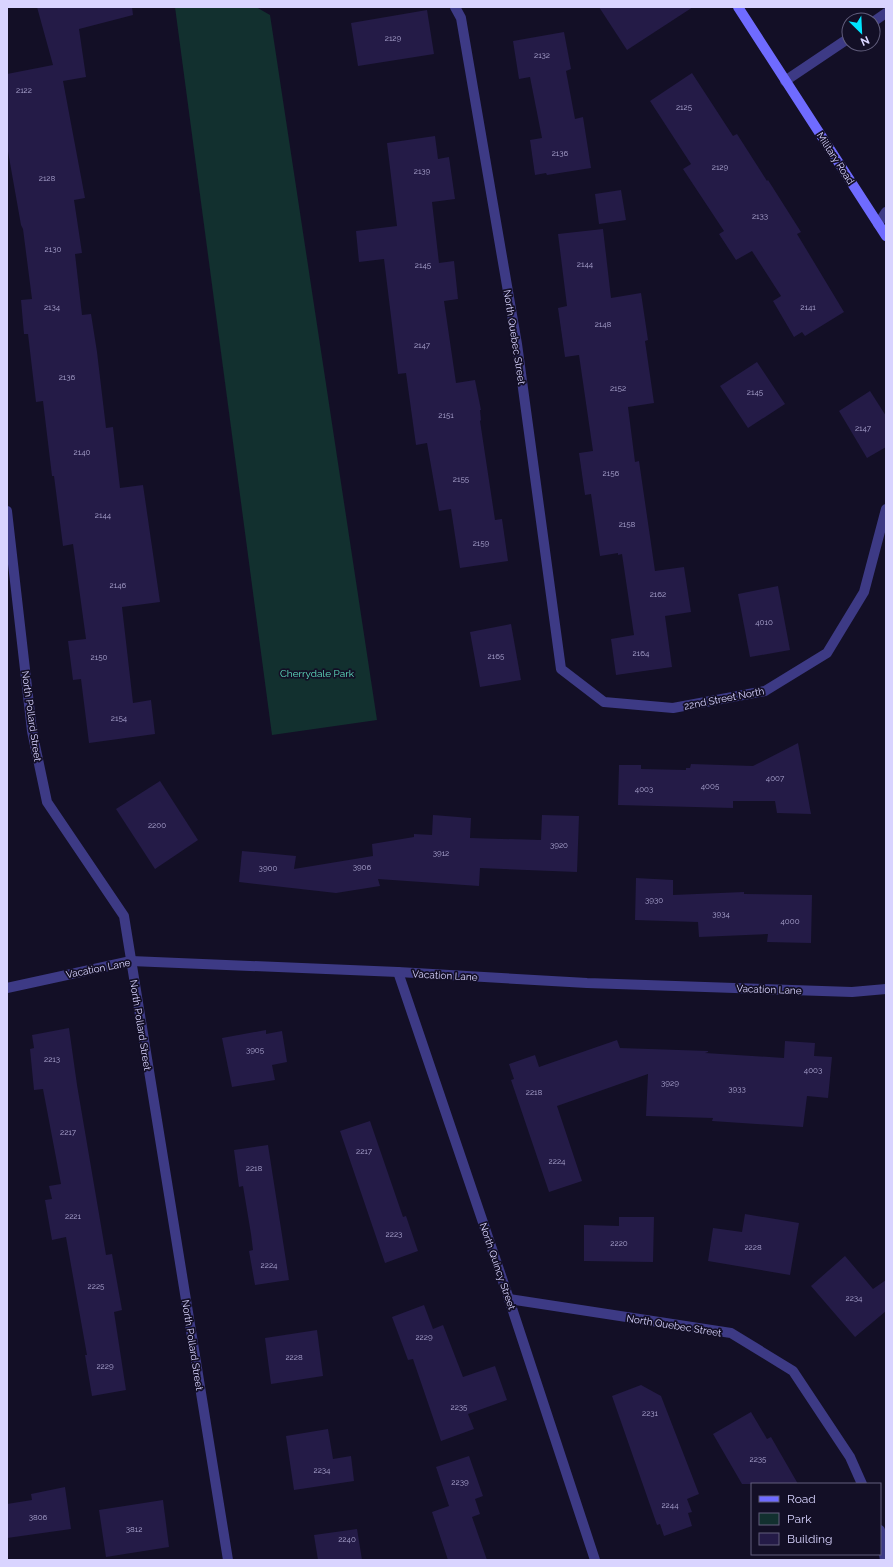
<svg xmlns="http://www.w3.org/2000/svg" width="893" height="1567" font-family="Raleway,sans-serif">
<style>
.green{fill:#12302f}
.building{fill:#241b47}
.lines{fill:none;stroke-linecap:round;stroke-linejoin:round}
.lane{stroke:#3d3a85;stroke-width:10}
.street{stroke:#3d3a85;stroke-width:10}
.secondary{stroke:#6f6bff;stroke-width:10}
.labels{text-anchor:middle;stroke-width:3.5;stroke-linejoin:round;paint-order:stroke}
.number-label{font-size:8px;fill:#aca6d1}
.street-label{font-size:10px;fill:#d9d4ff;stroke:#130f26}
.park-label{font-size:10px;fill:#5fe0c0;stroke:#130f26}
</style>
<rect width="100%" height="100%" fill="#130f26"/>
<!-- green -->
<polygon class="green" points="175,7 256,7 270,15 377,720 272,735"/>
<!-- building -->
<g class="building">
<polygon points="37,7 132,7 133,15 79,29 86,77 63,81 85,198 74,200 82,253 75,254 82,315 91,314 97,352 106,428 113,427 120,488 143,485 160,602 122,607 133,703 151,700 155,734 89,743 81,679 73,680 68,641 86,639 73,544 63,546 54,476 52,476 43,401 36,402 28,334 24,334 21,300 32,299 23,229 21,225 7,146 7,74 53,65"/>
<polygon points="599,7 693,7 627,50"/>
<polygon points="427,10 434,54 358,66 351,23"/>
<polygon points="564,32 571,69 566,71 575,119 583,117 591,168 547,175 546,173 535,175 530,140 542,138 530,77 519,79 513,41"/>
<polygon points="692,73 733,136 737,134 767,181 768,180 801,232 797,234 844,312 805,336 802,332 794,337 773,301 781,296 752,251 736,260 719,234 724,231 683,169 691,164 650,101"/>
<polygon points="435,136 438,159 449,157 455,199 432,202 439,263 454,261 458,299 444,301 456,383 475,380 481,410 480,410 481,420 480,421 495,520 502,519 508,561 460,568 451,509 439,511 427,443 416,445 406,373 398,374 384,259 359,262 356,231 397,226 387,143"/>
<polygon points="621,190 626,220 599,224 595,194"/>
<polygon points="603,229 611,298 641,293 648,340 645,341 654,403 628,407 635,462 639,461 655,571 684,567 691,612 665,616 672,667 616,675 611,639 634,635 622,554 618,555 618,553 600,556 591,494 585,495 579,453 593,451 579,355 565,357 558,308 567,306 558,234"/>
<polygon points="757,362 785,404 748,428 720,386"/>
<polygon points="870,391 886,416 886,447 867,458 839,411"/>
<polygon points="778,586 790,650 750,657 738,594"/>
<polygon points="511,624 521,680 480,687 470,632"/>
<polygon points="798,743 811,814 777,813 775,801 733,801 733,808 618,805 619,765 641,765 641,769 686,770 686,768 690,768 691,764 753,766"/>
<polygon points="160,781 198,840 155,869 116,809"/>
<polygon points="433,815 471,818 470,838 541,840 542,815 579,816 577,872 480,868 479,886 378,879 380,886 336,893 239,882 242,851 296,856 294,869 373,856 372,844 414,837 414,834 432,835"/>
<polygon points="636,878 673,880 673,895 744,892 744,894 812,895 811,943 767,942 768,934 699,937 698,922 635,920"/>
<polygon points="69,1028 77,1085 106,1255 112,1254 122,1310 114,1312 126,1390 92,1396 85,1355 87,1355 66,1237 52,1240 45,1200 52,1199 49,1186 61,1184 43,1089 34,1090 30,1049 34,1048 32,1035"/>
<polygon points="266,1030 266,1034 282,1031 287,1062 272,1065 275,1080 232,1087 222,1038"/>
<polygon points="617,1040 620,1048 708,1051 708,1052 705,1053 784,1058 785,1041 815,1043 814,1056 832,1057 828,1098 807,1096 803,1127 712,1121 713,1118 646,1116 648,1074 557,1106 582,1181 549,1192 511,1080 514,1079 509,1064 535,1055 539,1067"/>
<polygon points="370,1121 403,1217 406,1216 418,1251 385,1263 340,1131"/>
<polygon points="268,1145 289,1280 255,1285 249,1251 253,1250 251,1234 243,1186 239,1187 234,1150"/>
<polygon points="745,1214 799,1223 790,1275 708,1261 713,1228 742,1232"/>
<polygon points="619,1217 654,1217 653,1262 584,1261 584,1225 619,1226"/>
<polygon points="845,1256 873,1289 886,1280 886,1311 855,1337 811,1286"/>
<polygon points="424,1305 433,1329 443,1325 463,1377 495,1366 507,1400 468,1414 474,1429 441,1441 413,1359 408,1360 392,1317"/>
<polygon points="317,1330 323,1376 271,1384 265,1338"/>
<polygon points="641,1385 661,1396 699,1494 687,1499 692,1512 688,1513 692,1526 664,1536 660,1524 657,1525 612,1396"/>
<polygon points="751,1412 767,1439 771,1437 798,1484 742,1484 713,1434"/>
<polygon points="328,1429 333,1459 351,1456 354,1481 294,1490 286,1436"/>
<polygon points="469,1456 483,1496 475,1499 480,1514 472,1517 487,1560 448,1560 432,1512 449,1506 436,1467"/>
<polygon points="65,1487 71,1529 7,1538 7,1504 32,1500 31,1494"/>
<polygon points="163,1500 169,1547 106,1557 99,1510"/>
<polygon points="357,1529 362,1560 318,1560 314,1535"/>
</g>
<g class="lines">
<!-- lane -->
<polyline class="lane" points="878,224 886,212"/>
<!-- street -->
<g class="street">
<polyline points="455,7 461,18 517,344 561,669 604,702 673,708 765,691 827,653 864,592 886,509"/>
<polyline points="873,22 886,13"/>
<polyline points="785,81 849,38"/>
<polyline points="7,511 32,731 47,802 124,916 228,1560"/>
<polyline points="398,972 509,1299 595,1560"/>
<polyline points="7,988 131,961 398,972 587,983 852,992 886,989"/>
<polyline points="509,1299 731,1333 793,1371 850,1457 862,1484"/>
<polyline points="880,1530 885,1560"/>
</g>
<!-- secondary -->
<polyline class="secondary" points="738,7 886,236"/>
</g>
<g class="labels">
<!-- number labels -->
<g class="number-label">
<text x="393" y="41">2129</text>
<text x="542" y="58">2132</text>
<text x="24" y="93">2122</text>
<text x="684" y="110">2125</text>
<text x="560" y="156">2136</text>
<text x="720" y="170">2129</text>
<text x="422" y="174">2139</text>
<text x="47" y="181">2128</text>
<text x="760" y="219">2133</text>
<text x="53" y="252">2130</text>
<text x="585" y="267">2144</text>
<text x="423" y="268">2145</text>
<text x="52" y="310">2134</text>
<text x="808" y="310">2141</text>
<text x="603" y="327">2148</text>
<text x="422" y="348">2147</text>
<text x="67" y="380">2136</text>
<text x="618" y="391">2152</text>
<text x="755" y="395">2145</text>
<text x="446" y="418">2151</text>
<text x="863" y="431">2147</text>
<text x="82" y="455">2140</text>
<text x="611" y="476">2156</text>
<text x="461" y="482">2155</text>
<text x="103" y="518">2144</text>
<text x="627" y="527">2158</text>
<text x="481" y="546">2159</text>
<text x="118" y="588">2146</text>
<text x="658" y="597">2162</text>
<text x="764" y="625">4010</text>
<text x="641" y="656">2164</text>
<text x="496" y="659">2165</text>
<text x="99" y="660">2150</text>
<text x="119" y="721">2154</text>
<text x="775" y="781">4007</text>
<text x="710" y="789">4005</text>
<text x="644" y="792">4003</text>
<text x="157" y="828">2200</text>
<text x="559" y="848">3920</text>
<text x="441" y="856">3912</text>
<text x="362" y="870">3906</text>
<text x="268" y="871">3900</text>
<text x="654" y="903">3930</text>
<text x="721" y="917">3934</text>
<text x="790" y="924">4000</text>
<text x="255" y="1053">3905</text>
<text x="52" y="1062">2213</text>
<text x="813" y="1073">4003</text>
<text x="670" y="1086">3929</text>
<text x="737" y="1092">3933</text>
<text x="534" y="1095">2218</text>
<text x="68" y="1135">2217</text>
<text x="364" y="1154">2217</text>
<text x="557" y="1164">2224</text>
<text x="254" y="1171">2218</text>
<text x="73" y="1219">2221</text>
<text x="394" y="1237">2223</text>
<text x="619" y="1246">2220</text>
<text x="753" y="1250">2228</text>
<text x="269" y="1268">2224</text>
<text x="96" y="1289">2225</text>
<text x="854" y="1301">2234</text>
<text x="424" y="1340">2229</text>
<text x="294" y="1360">2228</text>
<text x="105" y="1369">2229</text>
<text x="459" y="1410">2235</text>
<text x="650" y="1416">2231</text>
<text x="758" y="1462">2235</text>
<text x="322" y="1473">2234</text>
<text x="460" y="1485">2239</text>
<text x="670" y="1508">2244</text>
<text x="38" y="1520">3806</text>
<text x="134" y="1532">3812</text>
<text x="347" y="1542">2240</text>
</g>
<!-- street labels -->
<g class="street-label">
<text transform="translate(836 158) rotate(57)" y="4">Military Road</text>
<text transform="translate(515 337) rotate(81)" y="4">North Quebec Street</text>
<text transform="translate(724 698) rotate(-11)" y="4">22nd Street North</text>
<text transform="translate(32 716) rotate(82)" y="4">North Pollard Street</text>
<text transform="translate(98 968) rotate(-11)" y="4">Vacation Lane</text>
<text transform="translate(445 975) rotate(3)" y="4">Vacation Lane</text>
<text transform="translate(769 989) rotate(2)" y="4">Vacation Lane</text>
<text transform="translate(141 1025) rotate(81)" y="4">North Pollard Street</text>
<text transform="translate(498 1266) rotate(71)" y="4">North Quincy Street</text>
<text transform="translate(674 1325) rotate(9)" y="4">North Quebec Street</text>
<text transform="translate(193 1345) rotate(81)" y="4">North Pollard Street</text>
</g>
<!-- park labels -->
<g class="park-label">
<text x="317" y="677">Cherrydale Park</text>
</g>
</g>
<!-- border -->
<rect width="893" height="1567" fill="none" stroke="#d9d4ff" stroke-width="16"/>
<!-- legend -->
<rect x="751" y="1483" width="130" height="72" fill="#130f26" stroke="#625e7d"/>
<rect x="759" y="1496" width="20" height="6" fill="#6f6bff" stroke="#625e7d"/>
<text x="787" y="1503" font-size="12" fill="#d9d4ff">Road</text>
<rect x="759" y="1513" width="20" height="12" fill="#12302f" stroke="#625e7d"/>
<text x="787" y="1523" font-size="12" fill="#d9d4ff">Park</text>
<rect x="759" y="1533" width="20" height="12" fill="#241b47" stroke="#625e7d"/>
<text x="787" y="1543" font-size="12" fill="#d9d4ff">Building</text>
<!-- north arrow -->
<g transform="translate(861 32) rotate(156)"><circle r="19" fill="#130f26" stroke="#625e7d"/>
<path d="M0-3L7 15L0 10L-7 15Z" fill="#00e5ff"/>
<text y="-6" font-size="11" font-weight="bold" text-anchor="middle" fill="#d9d4ff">N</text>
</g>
</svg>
